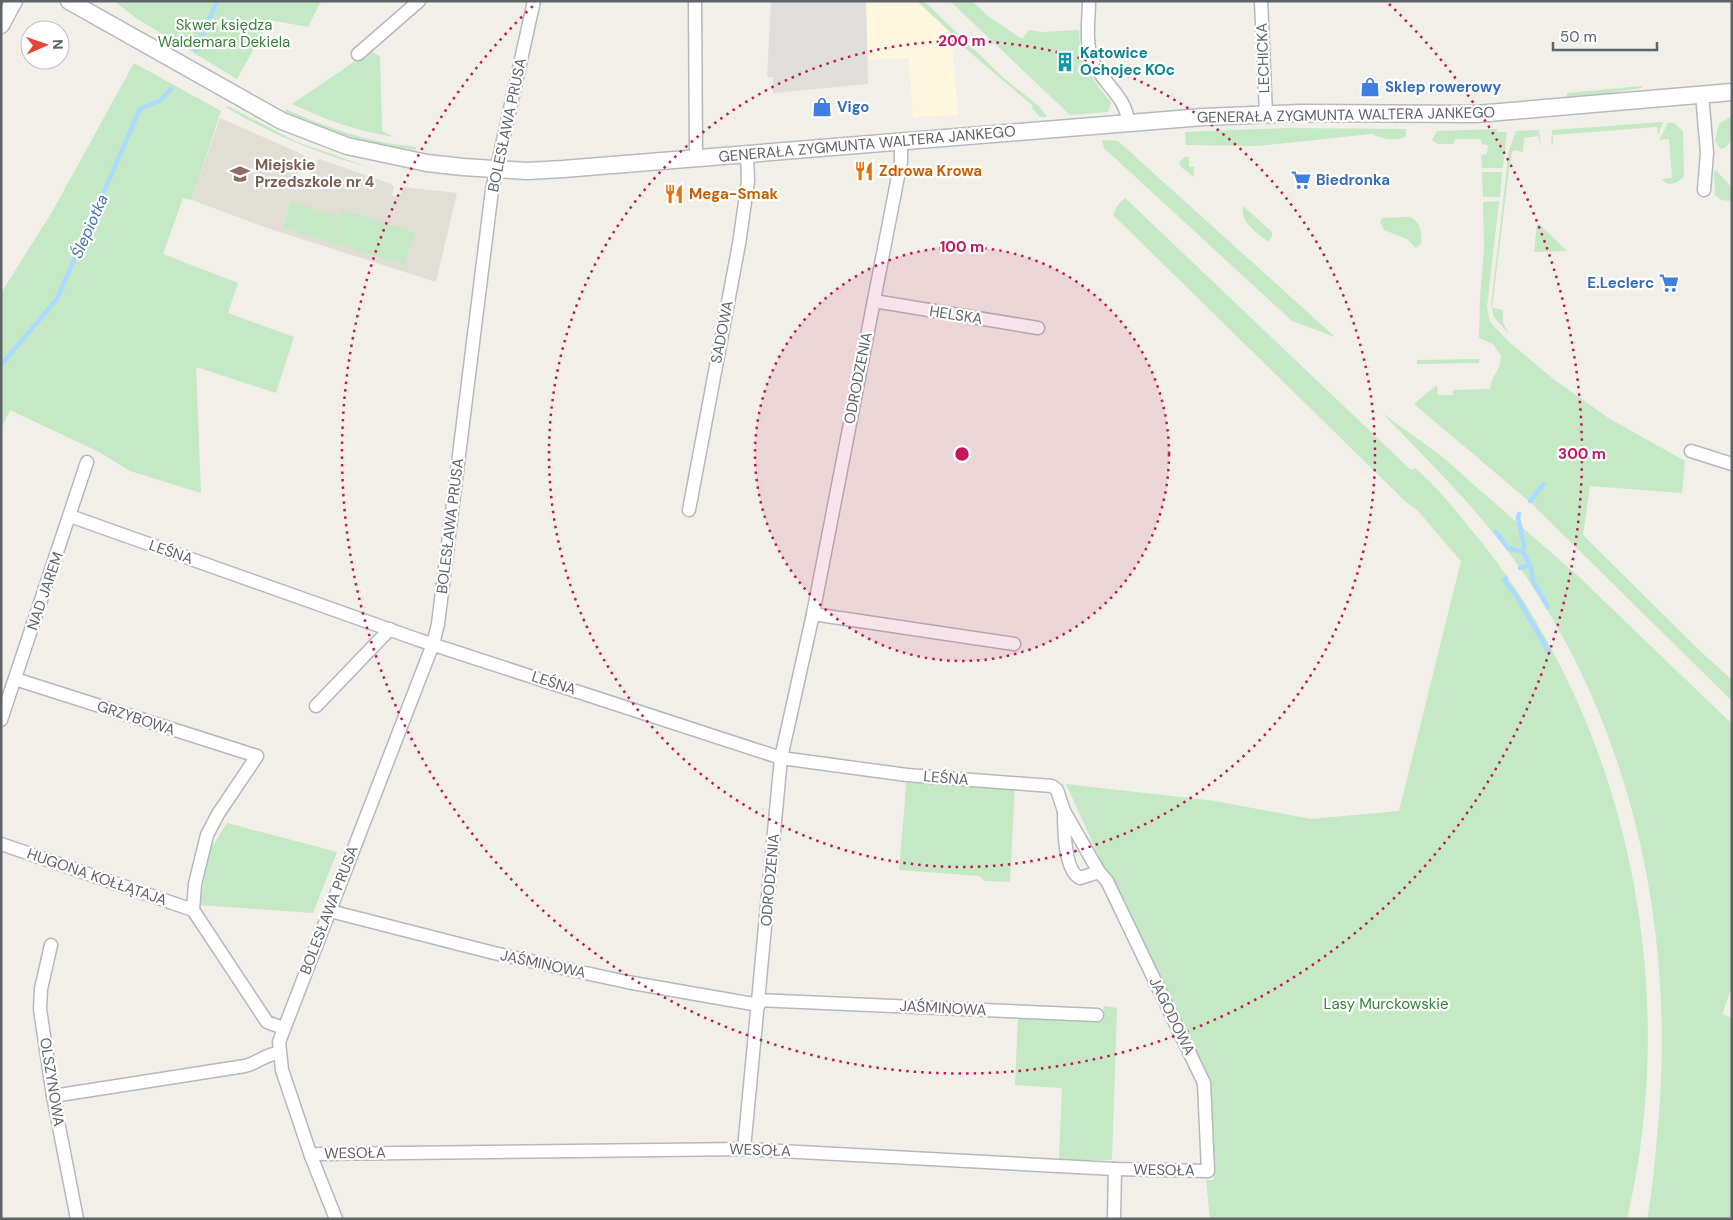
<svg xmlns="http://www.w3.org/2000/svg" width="1733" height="1220" font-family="'DM Sans',sans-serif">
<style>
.commercial{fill:#fef7e0}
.industrial{fill:#e0deda}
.education{fill:#e1ded6}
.green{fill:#c5e8c5}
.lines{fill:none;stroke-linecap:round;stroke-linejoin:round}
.stream{stroke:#aadaff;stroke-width:4.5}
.street-casing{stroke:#b5b8bc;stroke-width:15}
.secondary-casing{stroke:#b6babf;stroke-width:19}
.street{stroke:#fff;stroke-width:12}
.secondary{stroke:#fff;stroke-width:16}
.ring{fill:none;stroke:#c2185b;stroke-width:2.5;stroke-dasharray:2.5 5}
.labels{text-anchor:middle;stroke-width:4.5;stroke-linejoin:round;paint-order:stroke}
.park-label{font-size:15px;fill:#348238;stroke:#fff}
.culture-label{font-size:15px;font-weight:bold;fill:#0d838f;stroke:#fff;text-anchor:start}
.street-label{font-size:15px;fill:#5f6368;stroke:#fff}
.shop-label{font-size:15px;font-weight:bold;fill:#366cbe;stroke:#fff;text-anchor:start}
.education-label{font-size:15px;font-weight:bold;fill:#785e54;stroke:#fff;text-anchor:start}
.food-label{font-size:15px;font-weight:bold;fill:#c56008;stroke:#fff;text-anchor:start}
.water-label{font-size:16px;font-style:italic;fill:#4174aa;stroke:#fff}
.centre{fill:#c2185b;stroke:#fff;stroke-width:2.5}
.ring-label{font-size:15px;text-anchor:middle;font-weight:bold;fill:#c2185b;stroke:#fff;stroke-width:4.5;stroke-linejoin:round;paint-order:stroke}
</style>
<rect width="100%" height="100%" fill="#f1efe8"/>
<!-- commercial -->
<polygon class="commercial" points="866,1 917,1 951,33 958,115 913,117 909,58 868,60"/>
<!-- industrial -->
<polygon class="industrial" points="771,1 866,1 868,84 773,93 773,77 767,77"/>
<!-- education -->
<polygon class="education" points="220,118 304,155 297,177 309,180 315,162 319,159 391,184 394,187 392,195 399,198 404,187 457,193 436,282 264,227 192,200"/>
<!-- green -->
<g class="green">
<polygon points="114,1 321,1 308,27 270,20 237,79 136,18"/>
<polygon points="917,1 924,1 1006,80 1040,107 1047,117 1040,117 1032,108 1033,106 951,36 951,33"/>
<path d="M950 1H972L988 16 1022 39 1029 30 1041 32 1079 30C1079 60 1092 80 1111 102L1108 112 1070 115Z"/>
<path d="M370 51 380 56 382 131 394 137C357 131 326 120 292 104Z"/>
<polygon points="134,63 221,111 192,200 183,198 163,254 238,283 228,313 294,337 276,393 196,367 201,493 130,471 99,452 10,410 1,429 1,293 52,212"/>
<polygon points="1642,86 1642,88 1570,99 1566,98 1567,93"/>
<path d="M228 106 295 141 368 167C317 154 272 134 227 108Z"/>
<path d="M286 109C327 128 371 143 416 147V150C370 143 327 133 285 112Z"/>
<polygon points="1732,116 1732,140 1725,148 1720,149 1715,141 1719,124"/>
<polygon points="1663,122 1658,135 1657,127 1553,135 1553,145 1551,145 1552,130"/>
<polygon points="1668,123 1674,123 1683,131 1684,177 1675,183 1668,184 1661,179 1672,178 1669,139 1659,140"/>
<path d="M1288 128 1406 129V136C1396 143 1382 138 1371 134L1258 146 1186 145 1185 132Z"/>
<polygon points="1497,129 1497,132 1507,132 1503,168 1482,168 1481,155 1487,154 1488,145 1482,144 1480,139 1455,139 1453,144 1438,144 1432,140 1437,131"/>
<polygon points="1539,130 1541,146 1538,136 1524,138 1523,152 1513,150 1509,169 1492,308 1503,310 1503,322 1509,334 1494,317 1491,305 1509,150 1516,131"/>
<polygon points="1102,140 1118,141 1335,337 1292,321 1104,148"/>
<polygon points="1184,157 1189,157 1189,167 1194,167 1194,177 1181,167 1179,163"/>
<polygon points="1716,170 1732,188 1732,201 1721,200 1715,195 1714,172"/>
<polygon points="1482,172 1502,172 1500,197 1483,197"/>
<path d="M1125 198 1411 470 1415 468C1441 490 1461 518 1483 544 1629 730 1681 989 1627 1219H1210L1206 1180H1214L1211 1090 1126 916 1066 784 1215 801 1311 819 1399 811 1461 561 1417 510 1406 502 1113 215 1117 206Z"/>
<polygon points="291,201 339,217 331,243 283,228"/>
<path d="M1499 201 1487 307 1490 322 1508 341 1556 381 1610 419 1685 461 1682 493 1590 486 1583 535 1699 650 1732 680V701L1531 503 1414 404 1437 385 1438 395H1453V390L1490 389C1491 376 1501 370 1501 356L1493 344 1479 338 1480 297 1484 250 1483 202Z"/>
<path d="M1243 206 1272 232V236L1268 242C1256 231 1240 223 1243 206Z"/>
<polygon points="342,210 415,232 404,265 332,243"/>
<path d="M1409 217C1421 221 1422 233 1421 244L1416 248 1407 239 1384 230 1380 222 1382 218Z"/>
<polygon points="1537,224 1540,225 1567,251 1534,252"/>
<polygon points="1479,359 1479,363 1417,364 1417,360"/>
<path d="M1382 413 1440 455 1578 576 1732 724V987L1722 1014 1732 1018V1219H1647C1653 1188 1655 1157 1658 1126 1675 938 1636 743 1531 584 1489 520 1435 468 1382 413Z"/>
<polygon points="907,775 1015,783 1010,882 985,881 979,876 899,870"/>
<polygon points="227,823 337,852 313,913 199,905 210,850"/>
<polygon points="1104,1006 1117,1008 1112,1160 1059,1160 1062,1088 1015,1085 1018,1019 1103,1021"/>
</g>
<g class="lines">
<!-- stream -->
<g class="stream">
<polyline points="196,51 217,1"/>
<polyline points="1,365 57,299 140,109 161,100 171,89"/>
<polyline points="1530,501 1544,484"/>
<polyline points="1519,514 1518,518 1524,545 1523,552 1531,567 1533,582 1548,607"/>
<polyline points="1496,532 1508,548 1523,552"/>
<polyline points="1520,568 1529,565"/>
<polyline points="1506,578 1504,580 1517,597 1549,652"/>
</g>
<defs>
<g id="street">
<polyline points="695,1 696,158"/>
<path d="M1089 1C1089 19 1085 42 1092 59 1101 83 1126 95 1128 122"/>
<polyline points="1261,1 1266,114"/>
<polyline points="358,54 419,1"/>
<polyline points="1702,94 1707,153 1704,190"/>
<polyline points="874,301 1038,328"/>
<polyline points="1691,451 1732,464"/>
<polyline points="689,510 739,244 748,181 747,154"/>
<polyline points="70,516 419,640 781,758 907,775 1052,786 1057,790 1064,811 1099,872 1107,881 1204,1083 1208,1171 1115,1169 744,1149 318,1154 311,1156"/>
<polyline points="813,614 1014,644"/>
<polyline points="15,679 257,756 218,814 207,835 195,884 193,910 267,1022 283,1028"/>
<polyline points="316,706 390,629"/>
<polyline points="1,720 87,462"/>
<path d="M1064 811C1064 826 1064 871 1080 878L1099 872"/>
<polyline points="1,844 193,910"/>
<polyline points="330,911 494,953 627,982 759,1005"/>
<polyline points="51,945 41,989 40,1009 53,1096 77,1219"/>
<polyline points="759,1000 1097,1015"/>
<path d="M53 1096 245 1066C258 1063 265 1054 279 1053"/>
<polyline points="744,1149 781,758 813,614 901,161 901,141"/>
<polyline points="336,1219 311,1156 282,1070 279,1042 433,644 438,624 492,190 534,1"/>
<polyline points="1114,1219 1115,1169"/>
</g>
<g id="secondary">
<polyline points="69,1 282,121 347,146 427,163 463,167 527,171 563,169 1203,117 1301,113 1476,114 1732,92"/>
<polyline points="1,25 14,1"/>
</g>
</defs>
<!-- street casing -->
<use href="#street" class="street-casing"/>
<!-- secondary casing -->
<use href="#secondary" class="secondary-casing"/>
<!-- street -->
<use href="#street" class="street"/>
<!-- secondary -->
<use href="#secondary" class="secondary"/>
</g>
<!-- distance rings -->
<circle cx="962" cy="454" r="207" fill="#c2185b" fill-opacity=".12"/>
<g class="ring">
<circle cx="962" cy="454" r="207"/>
<circle cx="962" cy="454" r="413"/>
<path d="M1389 4A620 620 0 1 1 535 4"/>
</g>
<!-- icons -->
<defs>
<symbol id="building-bare" viewBox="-9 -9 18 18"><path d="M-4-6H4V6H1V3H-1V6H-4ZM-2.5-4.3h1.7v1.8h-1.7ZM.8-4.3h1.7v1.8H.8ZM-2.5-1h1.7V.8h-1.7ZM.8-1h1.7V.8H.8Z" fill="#0f9aa8" stroke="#fff" stroke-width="2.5" paint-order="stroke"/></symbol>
<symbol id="shop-bare" viewBox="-9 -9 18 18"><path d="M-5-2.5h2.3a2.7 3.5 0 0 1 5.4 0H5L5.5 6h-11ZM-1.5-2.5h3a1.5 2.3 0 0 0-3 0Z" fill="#3f7fe0" stroke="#fff" stroke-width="2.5" paint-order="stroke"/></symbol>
<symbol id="restaurant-bare" viewBox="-9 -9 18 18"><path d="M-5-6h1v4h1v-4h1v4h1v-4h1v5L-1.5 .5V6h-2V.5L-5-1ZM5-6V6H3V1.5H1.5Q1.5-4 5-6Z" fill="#e8710a" stroke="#fff" stroke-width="2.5" paint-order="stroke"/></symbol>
<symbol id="school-bare" viewBox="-9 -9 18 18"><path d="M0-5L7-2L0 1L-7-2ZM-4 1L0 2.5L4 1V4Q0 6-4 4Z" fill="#8d6e63" stroke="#fff" stroke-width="2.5" paint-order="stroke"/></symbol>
<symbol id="supermarket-bare" viewBox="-9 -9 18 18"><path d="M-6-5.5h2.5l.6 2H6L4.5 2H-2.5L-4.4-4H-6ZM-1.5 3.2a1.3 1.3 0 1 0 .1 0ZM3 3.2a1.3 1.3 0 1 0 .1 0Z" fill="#3f7fe0" stroke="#fff" stroke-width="2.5" paint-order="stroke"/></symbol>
</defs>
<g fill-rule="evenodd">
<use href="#building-bare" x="1051" y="48" width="28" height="28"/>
<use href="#shop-bare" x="1356" y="73" width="28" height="28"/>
<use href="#shop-bare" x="808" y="93" width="28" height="28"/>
<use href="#restaurant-bare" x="850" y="157" width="28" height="28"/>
<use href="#school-bare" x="226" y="160" width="28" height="28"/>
<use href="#supermarket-bare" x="1287" y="166" width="28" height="28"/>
<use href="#restaurant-bare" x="660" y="180" width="28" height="28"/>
<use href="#supermarket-bare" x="1655" y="269" width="28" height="28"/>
</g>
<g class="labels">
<!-- park labels -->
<g class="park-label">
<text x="224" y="30">Skwer księdza<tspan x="224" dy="17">Waldemara Dekiela</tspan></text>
<text x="1386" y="1009">Lasy Murckowskie</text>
</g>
<!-- culture labels -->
<g class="culture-label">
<text x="1080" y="58">Katowice<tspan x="1080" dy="17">Ochojec KOc</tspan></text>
</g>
<!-- street labels -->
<g class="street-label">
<text transform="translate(1263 58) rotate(-92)" y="5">LECHICKA</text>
<text transform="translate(1346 115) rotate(-1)" y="5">GENERAŁA ZYGMUNTA WALTERA JANKEGO</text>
<text transform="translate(507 125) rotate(-78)" y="5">BOLESŁAWA PRUSA</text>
<text transform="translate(867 144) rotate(-5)" y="5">GENERAŁA ZYGMUNTA WALTERA JANKEGO</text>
<text transform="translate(956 315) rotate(9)" y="5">HELSKA</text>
<text transform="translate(722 332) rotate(-79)" y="5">SADOWA</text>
<text transform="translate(858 378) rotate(-79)" y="5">ODRODZENIA</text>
<text transform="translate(450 526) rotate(-83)" y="5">BOLESŁAWA PRUSA</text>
<text transform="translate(171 552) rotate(19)" y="5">LEŚNA</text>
<text transform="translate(45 591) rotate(-71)" y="5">NAD JAREM</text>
<text transform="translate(554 683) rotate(18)" y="5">LEŚNA</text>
<text transform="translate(136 718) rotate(18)" y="5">GRZYBOWA</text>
<text transform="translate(946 778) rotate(5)" y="5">LEŚNA</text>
<text transform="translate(97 877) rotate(19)" y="5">HUGONA KOŁŁĄTAJA</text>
<text transform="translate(770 880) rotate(-85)" y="5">ODRODZENIA</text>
<text transform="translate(329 910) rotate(-69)" y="5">BOLESŁAWA PRUSA</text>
<text transform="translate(543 964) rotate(12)" y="5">JAŚMINOWA</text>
<text transform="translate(943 1008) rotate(3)" y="5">JAŚMINOWA</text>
<text transform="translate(1172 1016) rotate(64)" y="5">JAGODOWA</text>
<text transform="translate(52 1082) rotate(81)" y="5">OLSZYNOWA</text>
<text transform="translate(760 1150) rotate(2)" y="5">WESOŁA</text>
<text transform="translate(355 1153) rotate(-1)" y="5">WESOŁA</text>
<text transform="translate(1164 1170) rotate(1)" y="5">WESOŁA</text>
</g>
<!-- shop labels -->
<g class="shop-label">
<text x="1385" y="92">Sklep rowerowy</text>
<text x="837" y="112">Vigo</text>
<text x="1316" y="185">Biedronka</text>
<text x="1654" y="288" text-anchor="end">E.Leclerc</text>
</g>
<!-- education labels -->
<g class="education-label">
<text x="255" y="170">Miejskie<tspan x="255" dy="17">Przedszkole nr 4</tspan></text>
</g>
<!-- food labels -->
<g class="food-label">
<text x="879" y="176">Zdrowa Krowa</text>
<text x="689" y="199">Mega-Smak</text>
</g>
<!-- water labels -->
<g class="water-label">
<text transform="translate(89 226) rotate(-66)" y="6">Ślepiotka</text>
</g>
</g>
<circle cx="962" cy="454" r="8" class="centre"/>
<g class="ring-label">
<text x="962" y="46">200 m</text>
<text x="962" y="252">100 m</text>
<text x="1582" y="459">300 m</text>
</g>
<!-- border -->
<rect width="1733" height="1220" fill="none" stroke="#5f6368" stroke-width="5"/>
<!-- north arrow -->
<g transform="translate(45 45) rotate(88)"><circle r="24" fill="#ffffff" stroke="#bfc1c3"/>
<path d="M0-4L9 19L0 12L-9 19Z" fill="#ea4335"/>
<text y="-8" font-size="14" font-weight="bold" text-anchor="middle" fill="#5f6368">N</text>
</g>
<!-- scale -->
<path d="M1553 42v8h104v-8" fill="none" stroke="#5f6368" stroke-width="2.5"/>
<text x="1560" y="42" font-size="15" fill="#5f6368" stroke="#ffffff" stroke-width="4" paint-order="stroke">50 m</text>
</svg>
